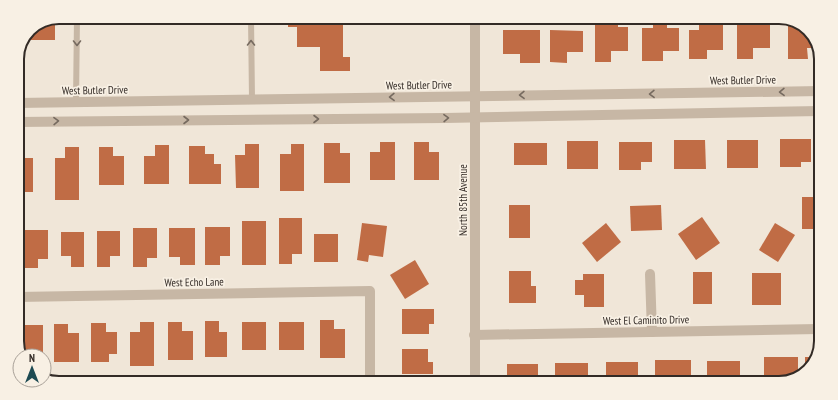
<svg xmlns="http://www.w3.org/2000/svg" width="838" height="400" font-family="'PT Sans Narrow',sans-serif">
<style>
.building{fill:#c06c45}
.lines{fill:none;stroke-linecap:round;stroke-linejoin:round}
.service{stroke:#c7b7a5;stroke-width:6}
.minor{stroke:#c7b7a5;stroke-width:10}
.tertiary{stroke:#c7b7a5;stroke-width:10}
.oneway{stroke:#766a5f}
.labels{text-anchor:middle;stroke-width:3.5;stroke-linejoin:round;paint-order:stroke}
.street-label{font-size:11px;fill:#332b26;stroke:#f8f0e4}
.rim{fill:none;stroke:#332b26;stroke-width:2}
</style>
<rect width="100%" height="100%" fill="#f0e6d8"/>
<!-- building -->
<g class="building">
<polygon points="288,18 343,18 343,57 350,57 350,71 320,71 320,47 297,47 297,27 288,27"/>
<polygon points="55,19 55,40 25,40 30,29"/>
<polygon points="653,20 667,20 667,28 679,28 679,51 663,51 663,61 642,61 642,28 653,28"/>
<polygon points="595,22 618,22 618,27 628,27 628,51 611,51 611,62 595,62"/>
<polygon points="699,25 723,25 723,50 707,50 707,59 689,59 689,30 699,30"/>
<polygon points="737,25 770,25 770,48 753,48 753,59 737,59"/>
<polygon points="788,26 802,26 814,36 818,48 807,48 808,59 788,59"/>
<polygon points="503,30 540,30 540,63 520,63 520,54 503,54"/>
<polygon points="550,30 583,31 583,52 567,52 567,63 550,62"/>
<polygon points="780,139 811,139 811,162 801,162 801,167 780,167"/>
<polygon points="674,140 705,140 706,169 674,169"/>
<rect x="727" y="140" width="31" height="28"/>
<rect x="567" y="141" width="31" height="28"/>
<polygon points="380,142 395,142 395,180 370,180 370,152 380,152"/>
<polygon points="414,142 429,142 429,152 439,152 439,180 414,180"/>
<polygon points="619,142 652,142 652,162 641,162 641,170 619,170"/>
<polygon points="324,143 340,143 340,153 350,153 350,183 324,183"/>
<rect x="514" y="143" width="33" height="22"/>
<polygon points="245,144 259,144 259,188 236,188 235,155 245,155"/>
<polygon points="291,144 304,144 304,191 280,191 280,154 291,154"/>
<polygon points="155,145 169,145 169,184 144,184 144,156 155,156"/>
<polygon points="189,146 205,146 205,154 214,154 214,164 221,164 221,184 189,184"/>
<polygon points="65,147 79,147 79,200 55,200 55,158 65,158"/>
<polygon points="99,147 113,147 113,156 124,156 124,185 99,185"/>
<polygon points="17,148 23,148 23,158 33,158 33,192 17,192"/>
<rect x="802" y="197" width="17" height="32"/>
<rect x="509" y="205" width="21" height="33"/>
<polygon points="661,205 662,230 631,231 630,206"/>
<polygon points="702,217 720,243 696,260 678,234"/>
<polygon points="279,218 302,218 302,254 292,254 292,264 279,264"/>
<rect x="242" y="221" width="24" height="44"/>
<polygon points="362,223 387,226 383,257 369,255 368,262 357,260"/>
<polygon points="606,223 621,242 597,262 582,243"/>
<polygon points="775,223 795,235 778,262 759,250"/>
<polygon points="205,227 230,227 230,256 220,256 220,265 205,265"/>
<polygon points="133,228 157,228 157,258 147,258 147,267 133,267"/>
<polygon points="169,228 195,228 195,265 180,265 180,257 169,257"/>
<polygon points="23,230 48,230 48,259 38,259 38,268 23,268"/>
<polygon points="97,231 120,231 120,256 110,256 110,267 97,267"/>
<polygon points="61,232 84,232 84,267 71,267 71,256 61,256"/>
<rect x="314" y="234" width="24" height="28"/>
<polygon points="415,260 429,284 405,299 390,275"/>
<polygon points="509,271 531,271 531,286 536,286 536,303 509,303"/>
<rect x="693" y="272" width="19" height="32"/>
<rect x="752" y="273" width="29" height="32"/>
<polygon points="583,274 604,274 604,307 584,307 584,295 575,295 575,280 583,280"/>
<polygon points="402,309 434,309 434,324 429,324 429,334 402,334"/>
<polygon points="320,320 334,320 334,329 345,329 345,358 320,358"/>
<polygon points="205,321 219,321 219,332 227,332 227,357 205,357"/>
<polygon points="140,322 154,322 154,366 130,366 130,332 140,332"/>
<polygon points="168,322 182,322 182,331 193,331 193,360 168,360"/>
<rect x="242" y="322" width="24" height="28"/>
<rect x="279" y="322" width="25" height="28"/>
<polygon points="91,323 106,323 106,332 117,332 117,354 109,354 109,362 91,362"/>
<polygon points="54,324 68,324 68,333 79,333 79,362 54,362"/>
<polygon points="17,325 43,325 43,353 21,353 17,344"/>
<polygon points="402,349 428,349 428,362 433,362 433,374 402,374"/>
<polygon points="764,357 798,357 798,377 779,383 764,383"/>
<polygon points="805,357 818,357 805,372"/>
<polygon points="655,360 691,360 691,381 655,382"/>
<rect x="707" y="361" width="33" height="22"/>
<rect x="606" y="362" width="32" height="20"/>
<rect x="555" y="363" width="33" height="19"/>
<rect x="507" y="364" width="31" height="18"/>
</g>
<g class="lines">
<!-- service -->
<g class="service">
<polyline points="251,18 252,99"/>
<polyline points="76,102 77,17"/>
</g>
<!-- minor -->
<g class="minor">
<polyline points="650,274 652,332"/>
<polyline points="17,297 370,291 370,381"/>
<polyline points="474,335 818,329"/>
<polyline points="475,382 475,19"/>
</g>
<!-- tertiary -->
<g class="tertiary">
<polyline points="17,103 821,91"/>
<polyline points="17,122 445,118 820,111"/>
</g>
</g>
<!-- one-way arrows -->
<defs><path id="oneway-chevron" d="M-2-3.5L2.5 0L-2 3.5" fill="none" stroke-width="1.6" stroke-linecap="round" stroke-linejoin="round"/></defs>
<g class="oneway">
<use href="#oneway-chevron" transform="translate(77 43) rotate(90)"/>
<use href="#oneway-chevron" transform="translate(251 43) rotate(-90)"/>
<use href="#oneway-chevron" transform="translate(782 92) rotate(179)"/>
<use href="#oneway-chevron" transform="translate(652 94) rotate(179)"/>
<use href="#oneway-chevron" transform="translate(522 95) rotate(179)"/>
<use href="#oneway-chevron" transform="translate(392 97) rotate(179)"/>
<use href="#oneway-chevron" transform="translate(446 118) rotate(-1)"/>
<use href="#oneway-chevron" transform="translate(316 119)"/>
<use href="#oneway-chevron" transform="translate(186 120)"/>
<use href="#oneway-chevron" transform="translate(56 121) rotate(-1)"/>
</g>
<g class="labels">
<!-- street labels -->
<g class="street-label">
<text transform="translate(743 80) rotate(-1)" y="4">West Butler Drive</text>
<text transform="translate(419 85) rotate(-1)" y="4">West Butler Drive</text>
<text transform="translate(95 90) rotate(-1)" y="4">West Butler Drive</text>
<text transform="translate(463 200) rotate(-90)" y="4">North 85th Avenue</text>
<text transform="translate(194 282) rotate(-1)" y="4">West Echo Lane</text>
<text transform="translate(646 320) rotate(-1)" y="4">West El Caminito Drive</text>
</g>
</g>
<!-- crop -->
<path d="M0 0H838V400H0ZM59 24H779A35 35 0 0 1 814 59V341A35 35 0 0 1 779 376H59A35 35 0 0 1 24 341V59A35 35 0 0 1 59 24Z" fill="#f8f0e4" fill-rule="evenodd"/>
<path class="rim" d="M59 24H779A35 35 0 0 1 814 59V341A35 35 0 0 1 779 376H59A35 35 0 0 1 24 341V59A35 35 0 0 1 59 24Z"/>
<!-- north arrow -->
<g transform="translate(32 368)"><circle r="19" fill="#f8f0e4" stroke="#a9a198"/>
<path d="M0-3L7 15L0 10L-7 15Z" fill="#1d4a52"/>
<text y="-6" font-size="11" font-weight="bold" text-anchor="middle" fill="#332b26">N</text>
</g>
</svg>
